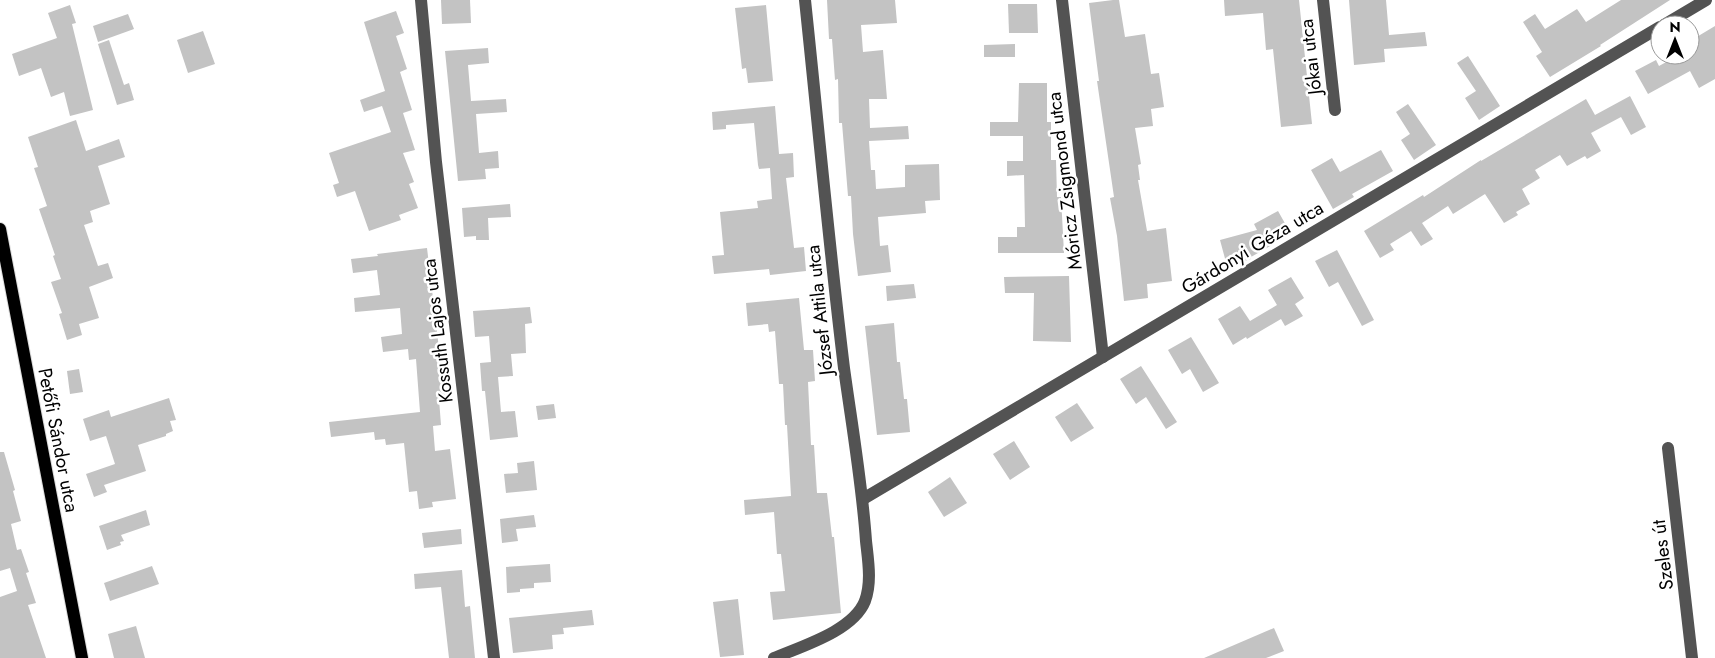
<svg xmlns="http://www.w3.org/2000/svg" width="1715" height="658" font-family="Jost,sans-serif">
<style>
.building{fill:#c3c3c3}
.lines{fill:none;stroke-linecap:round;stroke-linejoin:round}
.major-casing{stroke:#dbdbdb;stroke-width:14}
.minor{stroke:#535353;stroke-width:12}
.major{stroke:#000;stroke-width:12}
.labels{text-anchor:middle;stroke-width:5;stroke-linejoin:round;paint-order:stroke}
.street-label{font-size:19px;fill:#000;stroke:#fff}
</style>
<rect width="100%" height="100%" fill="#fff"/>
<!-- building -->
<g class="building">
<polygon points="441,0 470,0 471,23 442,24"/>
<polygon points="827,0 895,0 897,23 861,25 863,52 883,50 887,99 869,99 870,128 908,126 909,139 869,141 871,170 875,170 876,189 905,187 905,165 939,164 940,200 925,201 926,213 878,217 880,246 888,245 891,272 858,276 853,234 851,196 848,196 842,123 839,123 838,79 835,80 832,39 829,39"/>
<polygon points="1113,0 1119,0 1125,37 1145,34 1151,74 1159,73 1164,107 1151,109 1153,126 1135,128 1141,164 1138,165 1140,180 1138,180 1147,231 1166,228 1172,281 1147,284 1148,298 1124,301 1117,236 1110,198 1114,197 1097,81 1099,81 1089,3"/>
<polygon points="1224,0 1299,0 1312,124 1281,127 1273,49 1266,50 1263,13 1225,16"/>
<polygon points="1349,0 1386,0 1389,35 1425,32 1427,46 1384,49 1385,62 1354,65"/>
<polygon points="1621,0 1670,0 1600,45 1601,46 1550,77 1536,56 1542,52 1523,22 1535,14 1545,29 1577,9 1586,22"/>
<polygon points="1008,4 1037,4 1038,33 1009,33"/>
<polygon points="70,5 76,23 72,24 93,110 70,116 64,92 51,97 41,68 19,76 12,54 57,38 48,13"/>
<polygon points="766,5 773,81 748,83 746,68 742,69 735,8"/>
<polygon points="396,11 404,33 396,36 407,69 400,72 412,110 403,113 415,150 403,153 414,182 409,184 418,208 399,215 401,220 369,231 355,191 337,197 333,185 339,183 329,153 391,132 382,106 364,112 360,100 385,91 364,22"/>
<polygon points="128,14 134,29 98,42 93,26"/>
<polygon points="1715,26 1715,79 1699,88 1690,71 1648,94 1635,71 1656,60 1659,66 1679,55 1690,55 1690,41"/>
<polygon points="203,31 215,64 188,73 177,40"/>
<polygon points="109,40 124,85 129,83 134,100 117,105 98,44"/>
<polygon points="1015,44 1015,57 984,57 984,45"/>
<polygon points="488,48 489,63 468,65 471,101 506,99 507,112 476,114 479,153 498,151 499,168 485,169 486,179 458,181 445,51"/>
<polygon points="1468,56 1500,106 1479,120 1465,98 1476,91 1457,63"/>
<polygon points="1019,83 1047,83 1047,122 1051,122 1051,160 1056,160 1057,197 1061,197 1064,253 998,253 998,237 1017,237 1017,227 1025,227 1024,175 1007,176 1007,161 1023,161 1023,136 990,136 990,122 1018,122"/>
<polygon points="1630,96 1646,127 1631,135 1621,117 1591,133 1601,151 1587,159 1585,156 1567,166 1560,155 1535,170 1540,178 1522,189 1530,204 1516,212 1518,215 1504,223 1485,194 1453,214 1448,206 1422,223 1433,239 1421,246 1411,231 1390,244 1394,250 1380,258 1364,231 1423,195 1424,197 1481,160 1481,161 1586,99 1595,115"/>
<polygon points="1408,104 1436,145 1414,160 1401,140 1410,134 1396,112"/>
<polygon points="775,106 779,154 793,153 794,177 786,178 794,248 804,247 806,271 770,275 769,269 714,274 712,256 724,255 720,212 758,208 757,201 772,199 770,168 759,169 758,165 754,123 726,125 726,129 713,130 712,112"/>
<polygon points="76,120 86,151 119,139 125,157 98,166 110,204 90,211 93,222 84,225 98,266 108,263 113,278 89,287 99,318 79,324 82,335 67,340 59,314 62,313 51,282 61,279 53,256 55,255 39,209 47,206 34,168 38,167 28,137"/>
<polygon points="1381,150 1393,171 1352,194 1354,197 1333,209 1311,170 1332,158 1340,172"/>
<polygon points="510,204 511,217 488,218 489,240 476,240 476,236 464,237 462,208"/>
<polygon points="1278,211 1291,234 1251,257 1251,259 1227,266 1220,240 1257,230 1254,224"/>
<polygon points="427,248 445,399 439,399 441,425 433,426 435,451 450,449 456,499 432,502 433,507 419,509 417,491 409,492 404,443 386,445 385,439 375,440 374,432 331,437 329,422 420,412 416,359 409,360 408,349 383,352 381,337 402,334 400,308 355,312 354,298 380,295 377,270 353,273 351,259 378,256 377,254"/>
<polygon points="1337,250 1374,320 1362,326 1338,282 1329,287 1315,261"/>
<polygon points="1069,276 1071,342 1033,341 1034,293 1005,293 1004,277"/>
<polygon points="1291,277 1304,298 1295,304 1303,316 1285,326 1281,319 1247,339 1246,337 1233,345 1218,319 1240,306 1250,321 1277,305 1268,290"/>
<polygon points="914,284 916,298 887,301 886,286"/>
<polygon points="799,298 804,350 813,350 815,381 808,382 811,445 814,445 817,493 827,493 832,537 834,537 841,613 773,620 770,592 785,591 781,554 777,554 774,512 745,515 744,500 791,496 787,425 785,425 783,384 779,384 775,331 769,332 768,324 748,326 746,303"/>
<polygon points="530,307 532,323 525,324 526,353 511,354 513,376 498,377 501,412 515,411 518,437 490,440 485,391 482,391 480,363 491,362 489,336 475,337 473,311"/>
<polygon points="894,323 897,362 900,362 904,399 907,399 910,432 877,435 865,326"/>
<polygon points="1191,337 1219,383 1203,392 1190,369 1182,374 1168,350"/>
<polygon points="1141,366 1177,422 1166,429 1146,397 1136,404 1120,379"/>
<polygon points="79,369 83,392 70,394 67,371"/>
<polygon points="169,398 176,420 170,421 173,431 166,434 166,436 138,445 146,471 104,485 107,492 94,497 86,474 115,464 106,436 90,441 83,419 109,410 111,417"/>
<polygon points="1077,403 1094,428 1071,442 1055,417"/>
<polygon points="554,404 556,418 538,420 536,406"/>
<polygon points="1014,441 1030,467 1010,480 993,454"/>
<polygon points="0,452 4,452 15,490 13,491 21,521 11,524 17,550 21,549 29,572 26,573 36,603 28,605 46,658 0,658 0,597 17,591 10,568 0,571"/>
<polygon points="534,461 537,490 506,493 504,474 518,473 517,463"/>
<polygon points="950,477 967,503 944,517 928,492"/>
<polygon points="146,510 150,525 121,535 124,541 120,542 121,545 107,550 99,526"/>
<polygon points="534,515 536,527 516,529 518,541 502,543 500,519"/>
<polygon points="461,529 462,544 424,548 422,533"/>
<polygon points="550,564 551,582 534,583 534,588 520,589 520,592 507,593 506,567"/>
<polygon points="152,566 159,584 110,601 104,583"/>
<polygon points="462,570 465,607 470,606 475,658 449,658 441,587 415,589 414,574"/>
<polygon points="738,599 744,655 720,657 713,602"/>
<polygon points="592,610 594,625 563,628 564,634 552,635 553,649 513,653 509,618"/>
<polygon points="136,626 145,658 114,658 108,634"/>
<polygon points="1274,628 1284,651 1266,658 1204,658"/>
</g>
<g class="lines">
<defs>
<polyline id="major" points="0,229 82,658"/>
</defs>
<!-- major casing -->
<use href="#major" class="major-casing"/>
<!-- minor -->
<g class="minor">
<polyline points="421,0 436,162 494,658"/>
<polyline points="1062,0 1103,357"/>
<polyline points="1323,0 1335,110"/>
<polyline points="1664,25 1706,0"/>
<polyline points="1668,448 1692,658"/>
<polyline points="863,499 1660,27"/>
<path d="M774 658C802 646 853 631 865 601 872 582 868 560 866 541 862 483 852 426 844 368 829 246 818 123 805 0"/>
</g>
<!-- major -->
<use href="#major" class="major"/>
</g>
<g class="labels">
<!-- street labels -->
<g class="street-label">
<text transform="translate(1310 57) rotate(-97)" y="7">Jókai utca</text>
<text transform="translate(1064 181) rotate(-97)" y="7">Móricz Zsigmond utca</text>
<text transform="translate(1252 247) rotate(-31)" y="7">Gárdonyi Géza utca</text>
<text transform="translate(819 310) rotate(-96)" y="7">József Attila utca</text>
<text transform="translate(437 331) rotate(-97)" y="7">Kossuth Lajos utca</text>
<text transform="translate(59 440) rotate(79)" y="7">Petőfi Sándor utca</text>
<text transform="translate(1662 555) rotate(-97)" y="7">Szeles út</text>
</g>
</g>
<!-- north arrow -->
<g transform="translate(1675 40)"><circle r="24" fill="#ffffff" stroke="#999999"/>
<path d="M0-4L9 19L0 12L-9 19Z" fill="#000000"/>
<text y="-8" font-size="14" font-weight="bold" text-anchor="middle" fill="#000000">N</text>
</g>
</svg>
